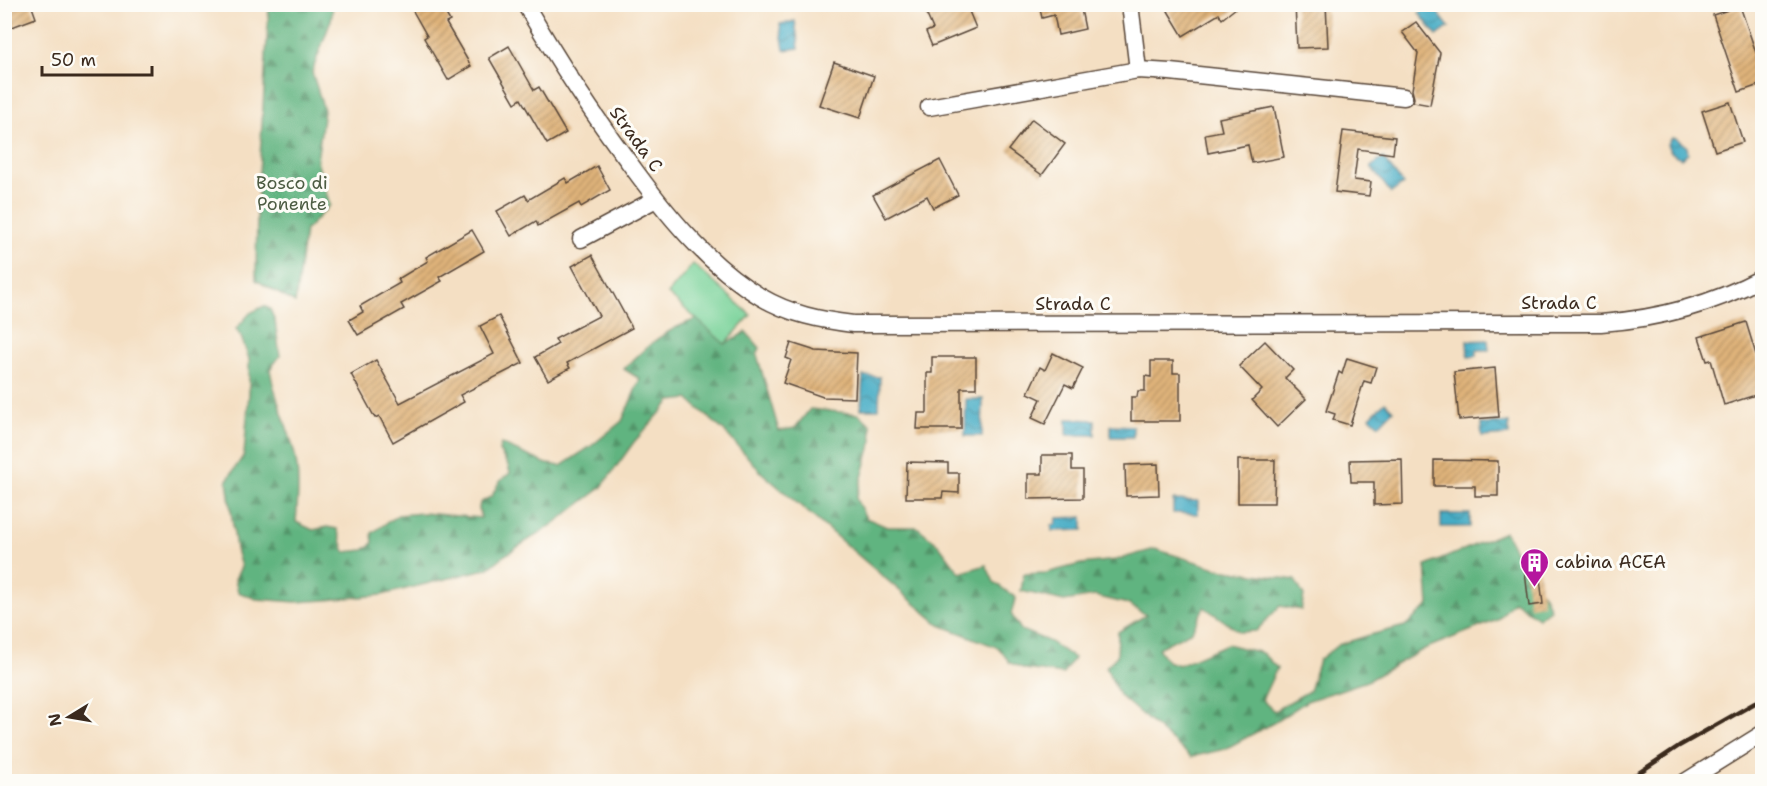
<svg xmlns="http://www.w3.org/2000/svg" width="1767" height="786" font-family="'Shantell Sans',sans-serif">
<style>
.forest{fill:url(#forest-firs);stroke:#4e6f4f;stroke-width:1.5}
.green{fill:#77d298;stroke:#597e5b;stroke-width:1.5}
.water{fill:url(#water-waves);stroke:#406b72;stroke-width:1.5}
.building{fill:url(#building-hatch)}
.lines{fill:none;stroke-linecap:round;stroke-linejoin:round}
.minor-casing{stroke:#574537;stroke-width:19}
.minor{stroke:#fff;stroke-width:16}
.rail{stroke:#3b2a1e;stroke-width:4.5}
.labels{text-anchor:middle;stroke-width:6;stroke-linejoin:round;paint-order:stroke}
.street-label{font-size:18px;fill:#3b2a1e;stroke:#fdfcf7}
.park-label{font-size:18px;fill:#4d5c43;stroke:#fdfcf7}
.poi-label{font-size:18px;fill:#3b2a1e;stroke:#fdfcf7;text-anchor:start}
</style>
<defs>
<pattern id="forest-firs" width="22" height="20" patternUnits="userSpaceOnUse" patternTransform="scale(1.5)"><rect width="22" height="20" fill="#61b480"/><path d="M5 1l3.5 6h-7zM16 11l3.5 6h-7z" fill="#519368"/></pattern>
<pattern id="water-waves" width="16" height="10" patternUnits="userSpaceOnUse" patternTransform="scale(1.5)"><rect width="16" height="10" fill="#45acc5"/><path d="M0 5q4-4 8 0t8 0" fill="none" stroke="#3b8c9f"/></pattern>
<pattern id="building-hatch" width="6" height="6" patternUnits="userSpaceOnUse" patternTransform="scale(1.5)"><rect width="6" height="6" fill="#dfb37a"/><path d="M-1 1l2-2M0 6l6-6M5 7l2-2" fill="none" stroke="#b69263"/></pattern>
</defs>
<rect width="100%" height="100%" fill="#fdfcf7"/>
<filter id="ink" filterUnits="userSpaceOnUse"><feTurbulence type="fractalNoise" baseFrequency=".0167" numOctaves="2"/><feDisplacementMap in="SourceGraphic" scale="12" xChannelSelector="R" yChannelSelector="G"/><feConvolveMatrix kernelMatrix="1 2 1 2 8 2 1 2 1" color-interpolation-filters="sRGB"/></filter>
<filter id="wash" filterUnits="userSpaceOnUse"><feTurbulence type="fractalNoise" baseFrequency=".008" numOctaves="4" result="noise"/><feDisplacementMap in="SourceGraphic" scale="24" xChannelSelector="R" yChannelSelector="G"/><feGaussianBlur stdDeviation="1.35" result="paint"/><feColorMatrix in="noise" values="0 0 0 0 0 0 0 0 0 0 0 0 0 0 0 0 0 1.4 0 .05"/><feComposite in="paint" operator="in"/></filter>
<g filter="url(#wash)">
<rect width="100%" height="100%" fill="#f4dfc3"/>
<!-- forest -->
<g class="forest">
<polygon points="269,5 333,5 331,20 312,72 324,110 317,161 330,205 305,231 295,303 256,280 257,209"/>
<path d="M264 306 270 309 275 321 280 356 270 369C274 397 287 423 294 451 300 474 298 498 296 522L313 530 327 527 337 529 345 552 364 550 373 543 372 533 398 515 423 513 481 518 479 508 480 503 492 496 499 482 510 473 508 465 499 451 501 444 547 464 561 466 590 447 622 421 640 379 624 369C648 345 664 330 697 319L725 344 746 332 760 348 757 355 779 431 795 428 810 409 859 414 871 425 872 441 856 499 866 518 887 527H917L939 545 960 573 986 565 994 582 1016 598 1011 614 1021 630 1050 642 1074 658 1063 674 1025 669 1010 663 999 648 940 625 762 473 725 432 688 399 671 401 634 442 601 488 552 525 505 555 489 568 382 595 326 600 296 602 256 599 238 592 235 579 241 567 236 549 227 480 244 455 249 393V359L241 337 236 329 250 313Z"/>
<polygon points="1505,532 1531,580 1544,595 1550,609 1538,618 1514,601 1497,620 1424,649 1367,681 1307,701 1275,722 1225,749 1191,757 1119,695 1106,667 1117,656 1118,632 1146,615 1128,604 1095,596 1064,601 1021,591 1024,574 1046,573 1081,564 1116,560 1155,549 1219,569 1295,580 1304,596 1301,610 1280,606 1256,631 1240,632 1204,607 1192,631 1158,648 1167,661 1179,665 1227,644 1262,653 1277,668 1262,700 1274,711 1309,691 1319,660 1338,645 1370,635 1405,626 1429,605 1426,566"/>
</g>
<!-- green -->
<polygon class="green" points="693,264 751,315 725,344 668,294"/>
<!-- water -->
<g class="water">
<polygon points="1429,5 1432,5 1449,27 1437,36 1419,13"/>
<polygon points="795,21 799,48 784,50 780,24"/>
<path d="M1671 138H1676L1687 147 1688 153 1681 158C1675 156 1669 151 1667 144Z"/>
<polygon points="1383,158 1403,184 1391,193 1371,167"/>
<polygon points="1488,340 1489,350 1476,350 1476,356 1468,357 1467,341"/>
<polygon points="863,376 880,377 879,409 861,409"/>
<polygon points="966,399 983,399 982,436 965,436"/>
<polygon points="1385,402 1393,410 1379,425 1370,417"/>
<polygon points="1067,419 1095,420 1095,435 1067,435"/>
<polygon points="1509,423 1509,435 1482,437 1481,424"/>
<polygon points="1111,425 1133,426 1133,437 1111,437"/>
<polygon points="1173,500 1198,501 1198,514 1173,513"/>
<rect x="1441" y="514" width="29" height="13"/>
<polygon points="1083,517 1083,530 1052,531 1052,525 1056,524 1057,518"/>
</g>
<g id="blocks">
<!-- building -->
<g class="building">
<polygon points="4,4 31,4 36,18 4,30"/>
<polygon points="409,4 440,4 450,21 446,23 471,66 448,80 424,38 427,36"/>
<polygon points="930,4 966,4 976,28 932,46 926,32 933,29 926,13 932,11"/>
<polygon points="1039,4 1080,4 1085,29 1058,35 1054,15 1042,18"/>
<polygon points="1175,4 1241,4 1222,19 1219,14 1183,36 1168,11"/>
<polygon points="1295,4 1326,4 1328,47 1297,48"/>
<polygon points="1740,6 1762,70 1762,84 1739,92 1713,15"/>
<polygon points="1416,22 1440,53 1430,105 1413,102 1414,98 1412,90 1418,53 1402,32"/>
<polygon points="509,46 534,90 539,87 566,133 547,144 521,99 515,103 489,58"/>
<polygon points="834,62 874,76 860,118 819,105"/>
<polygon points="1730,102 1743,142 1715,151 1702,111"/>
<polygon points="1274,107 1284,157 1252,163 1248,145 1208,153 1205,134 1222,131 1219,118"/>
<polygon points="1032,119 1065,144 1042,175 1008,150"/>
<polygon points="1343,131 1395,137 1393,154 1358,149 1354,180 1371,182 1369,196 1335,192"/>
<polygon points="940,160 958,195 933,208 927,196 886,218 873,195"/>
<polygon points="597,166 610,190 581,207 579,203 538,226 536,221 511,236 497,211 525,195 528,200 565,178 568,183"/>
<polygon points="472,230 484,251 439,277 442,281 401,304 404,309 358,335 349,320 363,312 360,306 400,283 398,279 428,261 426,257"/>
<polygon points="592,255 632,328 567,363 570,368 548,380 535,357 558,344 555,339 599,316 572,266"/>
<polygon points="499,316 523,363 460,395 464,402 393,442 379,416 375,418 351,374 376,360 400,403 494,354 480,326"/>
<polygon points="1746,322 1762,374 1762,393 1724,405 1711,360 1707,361 1699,337"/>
<polygon points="1265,341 1293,370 1285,378 1306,399 1277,427 1252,400 1262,390 1239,366"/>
<polygon points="791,343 816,351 857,353 855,398 823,397 783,383 791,360 786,358"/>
<polygon points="1053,353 1083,368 1073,388 1065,384 1045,424 1032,418 1041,399 1028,393 1040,367 1045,370"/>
<polygon points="932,357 976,357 976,388 961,388 961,429 917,429 918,413 927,413 927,373 932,373"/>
<polygon points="1347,358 1376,367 1371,383 1364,381 1350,425 1333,420 1335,414 1326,411 1339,372 1342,374"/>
<polygon points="1151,361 1173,361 1173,373 1180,373 1180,421 1131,421 1131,397 1137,397 1138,391 1145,391 1145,376 1151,377"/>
<polygon points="1495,368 1499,417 1459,420 1454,372"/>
<polygon points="1042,455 1072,455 1072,470 1083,470 1083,498 1028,499 1028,474 1042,474"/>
<polygon points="1402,459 1403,504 1374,505 1374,482 1351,482 1350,460"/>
<polygon points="1238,460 1275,460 1274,503 1238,503"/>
<polygon points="1434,460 1498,461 1498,496 1475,496 1475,486 1434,486"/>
<polygon points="907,462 948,463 948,473 959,473 959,493 943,492 942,498 906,498"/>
<polygon points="1158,464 1159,495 1126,496 1125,465"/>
<polygon points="1539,570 1543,604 1529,606 1525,572"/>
</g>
</g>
</g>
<g filter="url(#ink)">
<use href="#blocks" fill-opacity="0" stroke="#574537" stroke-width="1.5"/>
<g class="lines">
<defs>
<g id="minor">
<path d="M525 4C557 59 590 111 628 161 664 211 707 265 761 297 790 314 820 320 853 324L1601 323C1657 319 1713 304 1762 278"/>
<polyline points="1130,4 1138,70"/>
<polyline points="929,107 1138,70 1170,72 1404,97"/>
<polyline points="581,239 656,199"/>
<polyline points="1685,782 1762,734"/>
</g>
</defs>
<!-- minor casing -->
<use href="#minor" class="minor-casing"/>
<!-- minor -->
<use href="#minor" class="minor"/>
<!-- rail -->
<polyline class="rail" points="1625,782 1679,746 1762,699"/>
</g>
</g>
<!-- icons -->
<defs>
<symbol id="building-pin" viewBox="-11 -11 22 30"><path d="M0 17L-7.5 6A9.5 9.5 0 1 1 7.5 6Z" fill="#b5179e" stroke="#fdfcf7"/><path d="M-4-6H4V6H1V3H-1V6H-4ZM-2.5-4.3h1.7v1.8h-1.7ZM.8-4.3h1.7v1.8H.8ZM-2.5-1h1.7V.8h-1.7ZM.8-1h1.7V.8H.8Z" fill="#fff"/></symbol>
</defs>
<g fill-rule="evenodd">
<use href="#building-pin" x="1518" y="546" width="33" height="45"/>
</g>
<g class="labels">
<!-- street labels -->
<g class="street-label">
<text transform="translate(636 139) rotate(54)" y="6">Strada C</text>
<text x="1559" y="309">Strada C</text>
<text x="1073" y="310">Strada C</text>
</g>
<!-- park labels -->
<g class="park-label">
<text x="292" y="189">Bosco di<tspan x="292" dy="21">Ponente</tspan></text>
</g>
<!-- poi labels -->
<g class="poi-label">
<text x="1555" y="568">cabina ACEA</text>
</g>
</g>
<!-- margin -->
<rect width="1767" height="786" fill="none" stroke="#fdfcf7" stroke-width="24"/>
<!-- north arrow -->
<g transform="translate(69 717) rotate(259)" stroke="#fdfcf7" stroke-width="4.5" paint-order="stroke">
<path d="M0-4.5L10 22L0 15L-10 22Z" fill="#3b2a1e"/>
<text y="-9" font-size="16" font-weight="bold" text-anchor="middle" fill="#3b2a1e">N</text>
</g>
<!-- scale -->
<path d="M42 66v9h110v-9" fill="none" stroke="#3b2a1e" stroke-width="3"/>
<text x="51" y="66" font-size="18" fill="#3b2a1e" stroke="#fdfcf7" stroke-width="4.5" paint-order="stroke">50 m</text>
</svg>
